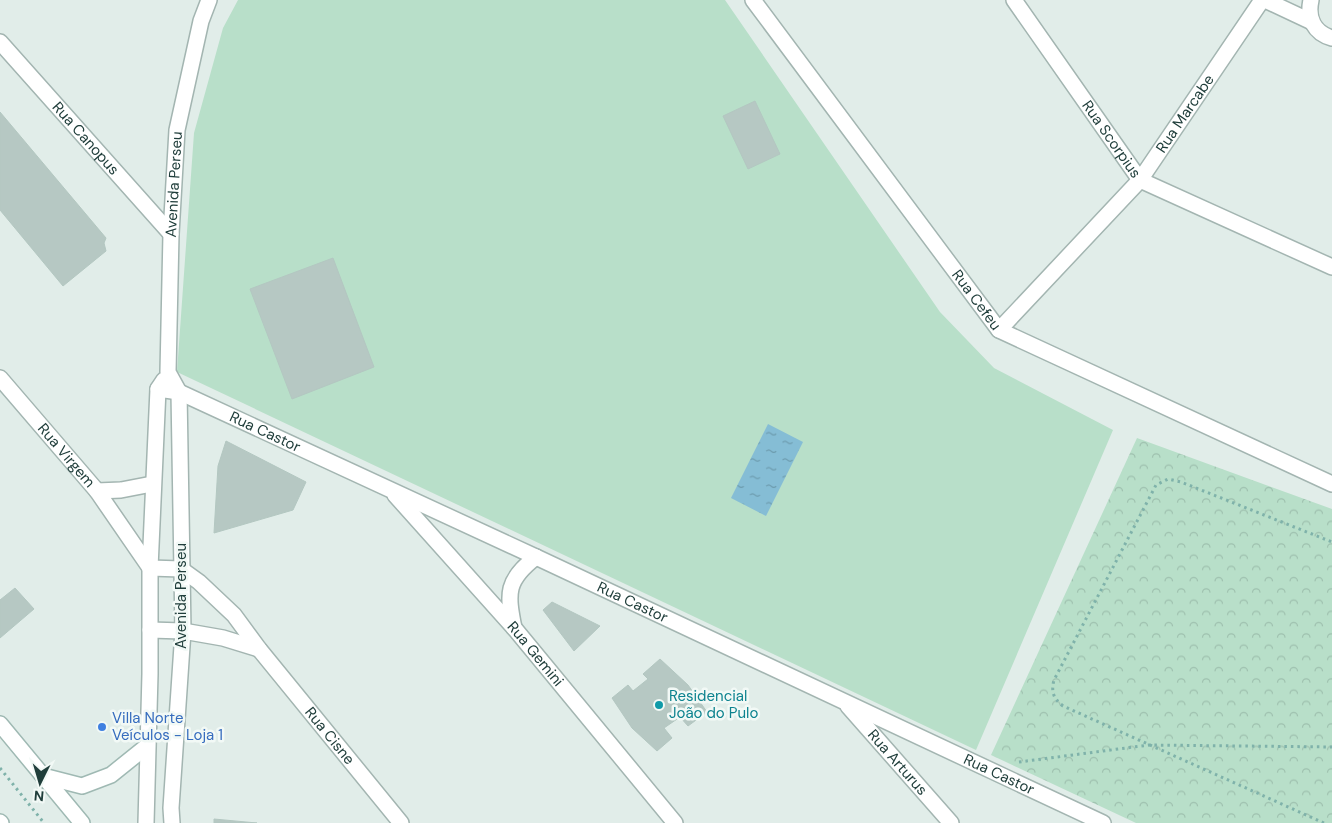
<svg xmlns="http://www.w3.org/2000/svg" width="1332" height="823" font-family="'DM Sans',sans-serif">
<style>
.park{fill:url(#park-crowns)}
.pitch{fill:#b8dfc9}
.water{fill:url(#water-ripples)}
.building{fill:#b6c8c3;stroke:#b3c7c1}
.lines{fill:none;stroke-linecap:round;stroke-linejoin:round}
.minor-casing{stroke:#a3b5b1;stroke-width:18}
.secondary-casing{stroke:#9fb9b3;stroke-width:18}
.path{stroke:#7fb2aa;stroke-width:3;stroke-dasharray:2.5 4;stroke-linecap:butt}
.minor{stroke:#fff;stroke-width:15}
.secondary{stroke:#fff;stroke-width:15}
.culture-dot{fill:#0f9aa8;stroke:#f2f9f6;stroke-width:2}
.shop-dot{fill:#3f7fe0;stroke:#f2f9f6;stroke-width:2}
.labels{text-anchor:middle;stroke-width:5;stroke-linejoin:round;paint-order:stroke}
.street-label{font-size:15px;fill:#203e3b;stroke:#f2f9f6}
.culture-label{font-size:15px;fill:#0d838f;stroke:#f2f9f6;text-anchor:start}
.shop-label{font-size:15px;fill:#366cbe;stroke:#f2f9f6;text-anchor:start}
</style>
<defs>
<pattern id="park-crowns" width="20" height="18" patternUnits="userSpaceOnUse" patternTransform="scale(1.25)"><rect width="20" height="18" fill="#b8dfc9"/><path d="M2 6a3 3 0 1 1 6 0M12 15a3 3 0 1 1 6 0" fill="none" stroke="#9ec0ae"/></pattern>
<pattern id="water-ripples" width="26" height="14" patternUnits="userSpaceOnUse" patternTransform="scale(1.25)"><rect width="26" height="14" fill="#85bdd5"/><path d="M2 4q2-2 4 0t4 0M15 11q2-2 4 0t4 0" fill="none" stroke="#6c9bae"/></pattern>
</defs>
<rect width="100%" height="100%" fill="#e1ede9"/>
<!-- park -->
<polygon class="park" points="1137,438 1332,509 1332,823 1136,823 991,755"/>
<!-- pitch -->
<polygon class="pitch" points="238,0 725,0 940,312 994,368 1113,430 976,750 177,372 194,133 223,28"/>
<!-- water -->
<polygon class="water" points="768,424 803,442 766,516 731,498"/>
<!-- building -->
<g class="building">
<polygon points="755,101 780,154 748,169 723,116"/>
<polygon points="0,112 106,238 104,243 106,251 63,286 0,210"/>
<polygon points="333,258 374,367 292,399 250,289"/>
<polygon points="226,441 306,482 293,510 214,533 218,466"/>
<polygon points="15,588 34,609 0,638 0,600"/>
<polygon points="552,602 600,626 574,651 543,610"/>
<polygon points="660,659 688,685 707,712 688,726 680,717 664,728 672,738 657,751 632,728 612,698 628,685 633,691 648,679 643,674"/>
<polygon points="214,819 257,823 214,823"/>
</g>
<g class="lines">
<defs>
<g id="minor">
<path id="s1" d="M753 0 999 330 1332 484"/>
<path id="s2" d="M1014 0 1140 180 1332 267"/>
<polyline points="1265,0 1312,22"/>
<path d="M1311 0C1307 18 1314 33 1332 38"/>
<path id="s3" d="M0 42 171 234"/>
<path id="s4" d="M999 330 1140 180 1262 0"/>
<path id="s5" d="M0 378 97 491 121 490 152 484"/>
<path id="s6" d="M158 389 179 392 536 557 1103 823"/>
<path id="s7" d="M97 491 150 568 181 569 199 582 234 615 259 649 401 823"/>
<path id="s8" d="M395 495 515 629 675 823"/>
<path d="M514 628C507 593 506 580 536 557"/>
<polyline points="150,630 183,631 223,638 259,649"/>
<path id="s9" d="M848 706 951 823"/>
<polyline points="146,823 150,674 150,568 158,389 164,380"/>
<path id="s10" d="M172 823 171 808 183 631 179 392 168 372 171 234 177 130 201 21 209 0"/>
</g>
<g id="secondary">
<polyline points="0,724 82,823"/>
<polyline points="43,776 82,786 111,775 147,746"/>
<polyline points="0,822 1,823"/>
</g>
</defs>
<!-- minor casing -->
<use href="#minor" class="minor-casing"/>
<!-- secondary casing -->
<use href="#secondary" class="secondary-casing"/>
<!-- path -->
<g class="path">
<polyline points="1019,762 1149,745 1332,747"/>
<polyline points="0,768 44,823"/>
<path d="M1324 823 1063 706C1053 698 1051 692 1054 680L1156 485 1168 479 1181 482 1332 542"/>
</g>
<!-- minor -->
<use href="#minor" class="minor"/>
<!-- secondary -->
<use href="#secondary" class="secondary"/>
</g>
<!-- markers -->
<circle class="culture-dot" cx="659" cy="705" r="5"/>
<circle class="shop-dot" cx="102" cy="727" r="5"/>
<g class="labels">
<!-- street labels -->
<g class="street-label">
<text dy="5" stroke="none"><textPath href="#s4" startOffset="286">Rua Marcabe</textPath></text>
<text dy="5" stroke="none"><textPath href="#s3" startOffset="129">Rua Canopus</textPath></text>
<text dy="5" stroke="none"><textPath href="#s2" startOffset="170">Rua Scorpius</textPath></text>
<text dy="5" stroke="none"><textPath href="#s10" startOffset="642">Avenida Perseu</textPath></text>
<text dy="5" stroke="none"><textPath href="#s1" startOffset="374">Rua Cefeu</textPath></text>
<text dy="5" stroke="none"><textPath href="#s6" startOffset="116">Rua Castor</textPath></text>
<text dy="5" stroke="none"><textPath href="#s5" startOffset="102">Rua Virgem</textPath></text>
<text transform="translate(181 596) rotate(-90)" y="5">Avenida Perseu</text>
<text dy="5" stroke="none"><textPath href="#s6" startOffset="521">Rua Castor</textPath></text>
<text dy="5" stroke="none"><textPath href="#s8" startOffset="212">Rua Gemini</textPath></text>
<text dy="5" stroke="none"><textPath href="#s7" startOffset="349">Rua Cisne</textPath></text>
<text dy="5" stroke="none"><textPath href="#s9" startOffset="75">Rua Arturus</textPath></text>
<text dy="5" stroke="none"><textPath href="#s6" startOffset="926">Rua Castor</textPath></text>
</g>
<!-- culture labels -->
<g class="culture-label">
<text x="669" y="701">Residencial<tspan x="669" dy="17">João do Pulo</tspan></text>
</g>
<!-- shop labels -->
<g class="shop-label">
<text x="112" y="723">Villa Norte<tspan x="112" dy="17">Veículos - Loja 1</tspan></text>
</g>
</g>
<!-- north arrow -->
<g transform="translate(40 783) rotate(185)" stroke="#f2f9f6" stroke-width="4" paint-order="stroke">
<path d="M0-4L9 19L0 12L-9 19Z" fill="#203e3b"/>
<text y="-8" font-size="14" font-weight="bold" text-anchor="middle" fill="#203e3b">N</text>
</g>
</svg>
